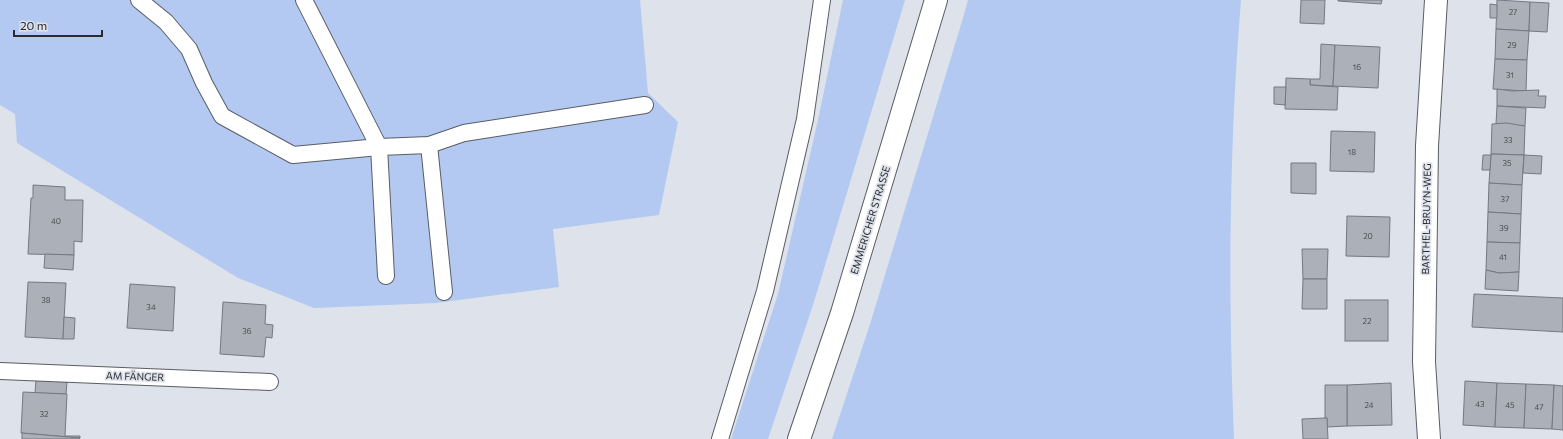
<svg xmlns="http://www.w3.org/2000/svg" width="1563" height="439" font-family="Commissioner,sans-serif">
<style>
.green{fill:#b3c9f1}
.building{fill:#acb1b9;stroke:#747981}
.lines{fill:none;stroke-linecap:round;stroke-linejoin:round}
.service-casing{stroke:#595d65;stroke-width:18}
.minor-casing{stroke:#595d65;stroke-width:24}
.secondary-casing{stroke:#595d65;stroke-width:24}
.service{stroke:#fff;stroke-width:16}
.minor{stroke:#fff;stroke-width:22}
.secondary{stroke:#fff;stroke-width:22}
.labels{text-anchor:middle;stroke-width:3.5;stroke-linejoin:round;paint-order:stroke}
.number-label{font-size:8px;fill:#4a4c51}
.street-label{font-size:10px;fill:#292b2e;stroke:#dde2eb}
</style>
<rect width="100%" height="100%" fill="#dde2eb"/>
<!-- green -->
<g class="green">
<polygon points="0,0 640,0 648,93 678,122 659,215 553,229 559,287 436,303 314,308 238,278 17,143 15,114 0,105"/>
<polygon points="843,0 905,0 814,302 768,439 731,439 778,294 818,120"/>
<path d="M968 0H1241C1229 146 1228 293 1234 439H832L871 321 963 18Z"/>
</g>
<!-- building -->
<g class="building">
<polygon points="1301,0 1325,0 1324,24 1300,23"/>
<polygon points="1338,0 1382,0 1381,4 1338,1"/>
<polygon points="1497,0 1530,2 1529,31 1496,29"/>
<polygon points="1530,2 1549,3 1547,32 1529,31"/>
<polygon points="1490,4 1497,5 1497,18 1490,18"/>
<polygon points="1496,29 1529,31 1527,60 1495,59"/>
<polygon points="1321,44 1335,45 1333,86 1310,85 1310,79 1320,79"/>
<polygon points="1335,45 1380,47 1378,88 1333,86"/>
<polygon points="1495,59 1527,60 1526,91 1493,89"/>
<polygon points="1286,78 1310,79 1310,85 1338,87 1337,110 1285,109"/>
<polygon points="1274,87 1286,87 1285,105 1274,104"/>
<polygon points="1497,89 1512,91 1539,90 1538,96 1546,96 1545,108 1497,106"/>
<polygon points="1497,106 1526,108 1525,126 1511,125 1511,124 1496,124"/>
<polygon points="1506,123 1525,126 1524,155 1491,154 1492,124"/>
<polygon points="1331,131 1375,132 1374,172 1330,171"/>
<polygon points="1491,154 1524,155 1522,185 1489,183"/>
<polygon points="1483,155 1491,155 1490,170 1482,170"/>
<polygon points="1524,155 1542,156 1541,174 1523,173"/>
<polygon points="1291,163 1316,163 1316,194 1291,193"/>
<polygon points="1489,183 1522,185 1521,214 1488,212"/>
<polygon points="33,185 65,187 65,200 83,200 82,242 74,241 74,255 28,254 31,198 33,198"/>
<polygon points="1488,212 1521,214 1520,243 1487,242"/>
<polygon points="1347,216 1390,217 1389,257 1346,256"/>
<polygon points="1487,242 1520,243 1519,272 1499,273 1486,270"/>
<polygon points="1302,249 1328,249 1327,279 1303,279"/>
<polygon points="45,254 74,255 73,270 44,268"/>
<polygon points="1486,270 1499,273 1519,272 1518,291 1485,289"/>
<polygon points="1303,279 1327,279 1327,309 1302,309"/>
<polygon points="28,282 66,283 63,339 25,337"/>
<polygon points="130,284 175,287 173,331 127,328"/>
<polygon points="1474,294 1563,298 1563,332 1472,327"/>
<rect x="1345" y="300" width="43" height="41"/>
<polygon points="223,302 266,305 265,324 273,325 272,338 266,337 264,357 220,354"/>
<polygon points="64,317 75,318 74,339 63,339"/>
<polygon points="36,380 67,382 66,394 35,393"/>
<polygon points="1465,381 1497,383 1495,427 1463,425"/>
<polygon points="1391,383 1392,425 1347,426 1347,385"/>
<polygon points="1497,383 1526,384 1524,428 1495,427"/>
<polygon points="1526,384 1554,385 1552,429 1524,428"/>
<polygon points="1325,385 1347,385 1347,426 1327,427 1327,418 1325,418"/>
<polygon points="1554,385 1563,386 1563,430 1552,429"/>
<polygon points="23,392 67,394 65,436 80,436 80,438 21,433"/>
<polygon points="1325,418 1327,418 1328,439 1303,439 1302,419"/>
<polygon points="22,433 80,438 79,439 22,439"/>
</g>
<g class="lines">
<defs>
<g id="service">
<polyline points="139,0 166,22 189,49 204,83 222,116 293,155 379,147 304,0"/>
<polyline points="429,145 444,292"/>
<polyline points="386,276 379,147 429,145 464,133 645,105"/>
<polyline points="0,371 270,382"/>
<polyline points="720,439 765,291 805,119 822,0"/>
</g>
<polyline id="minor" points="1429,439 1424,362 1427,146 1436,0"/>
<polyline id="secondary" points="799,439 842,313 936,0"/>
</defs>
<!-- service casing -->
<use href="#service" class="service-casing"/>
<!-- minor casing -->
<use href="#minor" class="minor-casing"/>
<!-- secondary casing -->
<use href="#secondary" class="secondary-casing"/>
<!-- service -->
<use href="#service" class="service"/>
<!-- minor -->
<use href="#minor" class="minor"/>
<!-- secondary -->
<use href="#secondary" class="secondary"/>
</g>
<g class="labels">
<!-- number labels -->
<g class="number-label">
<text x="1513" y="15">27</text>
<text x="1512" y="48">29</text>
<text x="1357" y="70">16</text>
<text x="1510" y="78">31</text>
<text x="1508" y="143">33</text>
<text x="1352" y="155">18</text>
<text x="1507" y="166">35</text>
<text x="1505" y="202">37</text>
<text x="56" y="224">40</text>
<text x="1504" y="231">39</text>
<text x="1368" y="239">20</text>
<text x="1503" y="260">41</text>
<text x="46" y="303">38</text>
<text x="151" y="310">34</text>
<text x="1367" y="324">22</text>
<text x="247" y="334">36</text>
<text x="1480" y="407">43</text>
<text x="1369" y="408">24</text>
<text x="1510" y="408">45</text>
<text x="1539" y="410">47</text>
<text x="44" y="417">32</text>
</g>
<!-- street labels -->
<g class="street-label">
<text transform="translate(1426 219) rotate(-89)" y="4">BARTHEL-BRUYN-WEG</text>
<text transform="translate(870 220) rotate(-73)" y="4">EMMERICHER STRASSE</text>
<text transform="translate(135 376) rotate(2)" y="4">AM FÄNGER</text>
</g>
</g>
<!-- scale -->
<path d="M14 30v6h88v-6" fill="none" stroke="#292b2e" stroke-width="2"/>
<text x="20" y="30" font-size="12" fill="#292b2e" stroke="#dde2eb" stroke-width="3" paint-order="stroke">20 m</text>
</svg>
